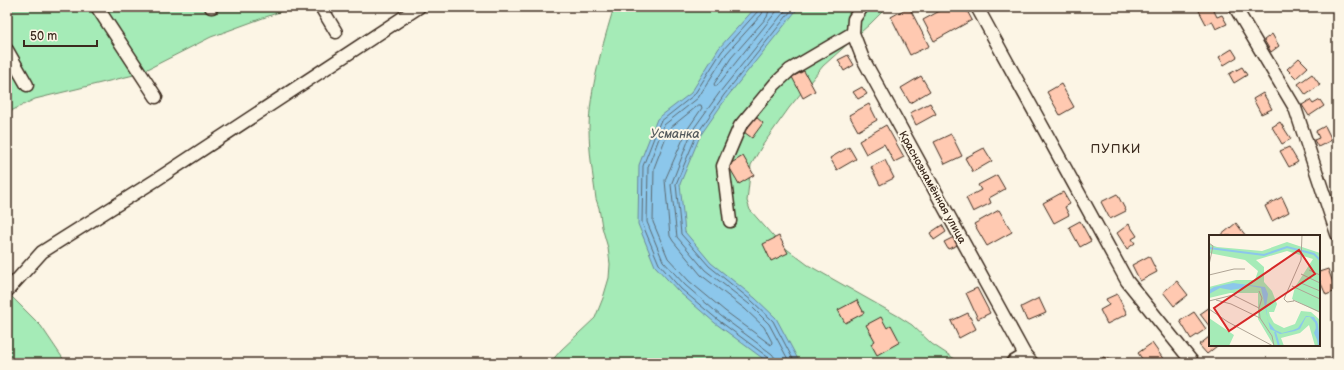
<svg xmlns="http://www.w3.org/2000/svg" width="1344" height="370" font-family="'Balsamiq Sans',sans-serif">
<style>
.green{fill:#a5ebb7;stroke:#708a6a}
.water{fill:#8cc7eb;stroke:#6c8899}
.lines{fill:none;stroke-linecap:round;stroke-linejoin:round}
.shore{stroke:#5b6970;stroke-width:1}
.building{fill:#ffc9b1;stroke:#3b2a1e}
.street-casing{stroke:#3b2a1e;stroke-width:15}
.street{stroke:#fcf5e5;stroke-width:12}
.labels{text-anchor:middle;stroke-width:4;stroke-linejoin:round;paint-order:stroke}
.street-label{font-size:11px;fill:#3b2a1e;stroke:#fcf5e5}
.water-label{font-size:12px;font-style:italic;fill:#53595c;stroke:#fcf5e5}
.quarter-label{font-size:13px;letter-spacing:1px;fill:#3b2a1e;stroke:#fcf5e5}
.inset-river{fill:none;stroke:#8cc7eb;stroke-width:2}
.inset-road{fill:none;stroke:#afa495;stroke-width:1}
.view{fill:#d62828;fill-opacity:0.15;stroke:#d62828;stroke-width:2}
.inset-edge{fill:none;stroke:#3b2a1e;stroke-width:2}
</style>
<rect width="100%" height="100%" fill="#fcf5e5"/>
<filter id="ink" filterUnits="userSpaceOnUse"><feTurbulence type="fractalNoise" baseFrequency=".025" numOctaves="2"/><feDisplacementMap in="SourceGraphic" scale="8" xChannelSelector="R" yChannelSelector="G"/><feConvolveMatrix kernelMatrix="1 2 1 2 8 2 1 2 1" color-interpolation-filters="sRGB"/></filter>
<g filter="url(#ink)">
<!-- green -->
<g class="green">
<polygon points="7,7 293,7 211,37 138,74 35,99 7,113"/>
<path d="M614 7H887L870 24 823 66 789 108 762 146 751 165 747 201 750 210 780 244 808 265 898 316 912 325 932 344 961 363H550L561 350 595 318 603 298 609 278 610 264 608 248 602 227 599 208 596 199C593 176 589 152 589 129 589 92 603 43 614 7Z"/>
<polygon points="7,292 41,326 66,363 7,363"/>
</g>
<!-- water -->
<polygon class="water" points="756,7 799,7 727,97 700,136 680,184 685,232 711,263 755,298 776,318 800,363 769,363 715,323 679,292 655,266 638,224 639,165 657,119 691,93 719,48"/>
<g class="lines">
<!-- shore -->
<g class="shore">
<polyline points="759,7 758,11 722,51 694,95 660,122 643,166 642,223 659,264 681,289 718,320 769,358 770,363"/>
<polyline points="764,7 762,14 726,54 698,98 664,125 648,167 647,222 663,261 685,285 721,316 772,354 775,358 776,363"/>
<polyline points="770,7 767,17 731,58 714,84 715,86 717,86 780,7"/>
<polyline points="788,7 720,92 692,131 671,185 677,237 705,270 749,304 769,324 790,363"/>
<polyline points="794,7 724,95 697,134 676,184 681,234 709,266 752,301 773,321 795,363"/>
<polygon points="699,105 701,105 702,108 687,130 665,180 670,236 673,241 701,275 745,309 764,327 772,342 771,345 725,311 689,281 668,258 653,222 654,168 669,129"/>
</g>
</g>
<!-- building -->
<g class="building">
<polygon points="909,7 929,46 910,55 891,17"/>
<polygon points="947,7 965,7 972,20 934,41 923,20"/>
<polygon points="1197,7 1212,7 1217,17 1222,15 1227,24 1216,29 1212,21 1206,24"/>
<polygon points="1272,34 1279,46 1271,52 1264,40"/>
<polygon points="1232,49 1237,57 1224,65 1219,57"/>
<polygon points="848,55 854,65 844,71 838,60"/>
<polygon points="1299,58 1308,67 1296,78 1287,69"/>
<polygon points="1242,67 1247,75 1234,83 1229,74"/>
<polygon points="804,71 815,91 803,98 792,77"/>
<polygon points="1312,74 1320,85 1306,95 1298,84"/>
<polygon points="921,76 930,91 910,103 901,88"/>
<polygon points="1061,84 1074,107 1060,115 1047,92"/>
<polygon points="862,87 867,94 858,99 853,92"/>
<polygon points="1263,93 1272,109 1261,114 1253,99"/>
<polygon points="1310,100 1313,104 1320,100 1324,106 1309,116 1302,105"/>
<polygon points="930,103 936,114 916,125 910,113"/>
<polygon points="869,104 877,120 858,131 849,115"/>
<polygon points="756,117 763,123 752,138 744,132"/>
<polygon points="1280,122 1291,139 1282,144 1272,127"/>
<polygon points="886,125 904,157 894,162 884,144 866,154 859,141"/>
<polygon points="1325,126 1332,140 1318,147 1314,140 1319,138 1316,131"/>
<polygon points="951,134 962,156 945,164 934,142"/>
<polygon points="849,147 856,159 837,170 830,158"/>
<polygon points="1289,147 1298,162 1289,167 1280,151"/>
<polygon points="984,148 992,161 973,172 965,158"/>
<polygon points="743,156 754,175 739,184 728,165"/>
<polygon points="885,160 894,178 880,185 871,167"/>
<polygon points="997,175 1005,189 989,198 991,203 973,212 966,198 981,190 978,185"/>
<polygon points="1063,192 1070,204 1065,207 1069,215 1054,223 1043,203"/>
<polygon points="1117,194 1126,211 1110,219 1101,202"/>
<polygon points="1282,197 1289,212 1272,221 1265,206"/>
<polygon points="999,210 1012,232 987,246 974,224"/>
<polygon points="1080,221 1091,241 1080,247 1069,227"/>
<polygon points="1236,223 1246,236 1220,236"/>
<polygon points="1129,224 1137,236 1132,239 1135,243 1127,249 1117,233"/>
<polygon points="942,225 946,232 934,240 930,233"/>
<polygon points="779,236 788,253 771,261 763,244"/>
<polygon points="954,237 958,245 948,249 944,242"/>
<polygon points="1149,256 1157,272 1140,281 1132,265"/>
<polygon points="1328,269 1336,291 1326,295 1319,279 1319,272"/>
<polygon points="1177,281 1188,295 1174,306 1163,292"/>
<polygon points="977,288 990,313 978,319 966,293"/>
<polygon points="1117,294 1127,314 1107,324 1100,310 1109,305 1106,299"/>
<polygon points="1039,298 1046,313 1027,321 1021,307"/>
<polygon points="857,300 864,313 845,323 838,310"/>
<polygon points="1210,307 1210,327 1200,314"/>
<polygon points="1194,312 1206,329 1191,339 1180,321"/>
<polygon points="968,313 976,329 959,338 951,321"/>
<polygon points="881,317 887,328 891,325 900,342 877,355 871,344 875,341 866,325"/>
<polygon points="1209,337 1210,345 1217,346 1207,354 1199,345"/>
<polygon points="1152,343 1164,360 1160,363 1145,363 1138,353"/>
<polygon points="1103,357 1120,363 1102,363"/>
</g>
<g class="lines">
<defs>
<g id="street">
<polyline points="97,7 156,97"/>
<polyline points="211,7 212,7"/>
<polyline points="321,7 336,32"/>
<polyline points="862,7 854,19 853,33 863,59 1025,355 1032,363"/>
<polyline points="977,7 1127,281 1193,363"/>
<polyline points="1235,7 1295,108 1337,234"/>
<polyline points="7,50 27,85"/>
<polyline points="730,221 723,166 740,126 775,84 790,70 853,33"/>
<polyline points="7,291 42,252 156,180 419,7"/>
<polyline points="1012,363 1025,355"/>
</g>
</defs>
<!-- street casing -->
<use href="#street" class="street-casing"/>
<!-- street -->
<use href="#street" class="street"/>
</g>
</g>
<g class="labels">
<!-- street labels -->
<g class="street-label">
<text transform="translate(933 187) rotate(61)" y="4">Краснознамённая улица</text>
</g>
<!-- water labels -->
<g class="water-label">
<text x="675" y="138">Усманка</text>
</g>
<!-- quarter labels -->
<g class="quarter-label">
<text x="1116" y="153">ПУПКИ</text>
</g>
</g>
<!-- overview -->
<g transform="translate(1209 235)">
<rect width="111" height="111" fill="#fcf5e5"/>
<path d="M78 7 111 18V78L83 64 86 52 104 24 78 16 47 25 55 32V47L63 56 68 69 65 77H60L61 81 65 88 75 93 86 89 92 76 102 77 111 85V111H106L100 90 91 98 72 103 75 111H65L49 84V58H21L0 63V52L27 45H46L49 36 36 25 0 18V9L8 12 53 16ZM0 83 25 100 20 111H0Z" fill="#a5ebb7"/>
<path d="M24 48 56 52 59 59 57 72 59 86 66 95 73 98 84 95 89 93 97 81 105 82 109 89 111 111 105 98 108 90 101 82H97L91 94 86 96 71 99 61 94 52 53 36 50 34 53 22 55 11 53 0 59V55L5 52Z" fill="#8cc7eb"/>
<path class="inset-river" d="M0 13 55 20 78 12 105 19 111 25M107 86 110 111M66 97 70 111"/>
<path class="inset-road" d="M0 8 4 11 0 30M100 35 111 40M92 39 111 48M0 40 25 34H36M92 48 111 56M83 51 111 64M50 56 53 63 50 73M7 65 22 69 51 83M84 65 111 77M0 66 24 60 50 73 51 83 63 101 65 111M85 66 78 67 75 64 92 25 93 0M0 74 19 87 64 111"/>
<path class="view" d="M90 15 106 39 20 96 5 73Z"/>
<rect width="111" height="111" class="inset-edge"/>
</g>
<!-- margin -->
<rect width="1344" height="370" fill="none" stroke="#fcf5e5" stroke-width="24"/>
<rect x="12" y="12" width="1320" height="346" fill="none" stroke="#3b2a1e" stroke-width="1.5" filter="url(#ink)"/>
<!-- scale -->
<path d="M24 40v6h73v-6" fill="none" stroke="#3b2a1e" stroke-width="2"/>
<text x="30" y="40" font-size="12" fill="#3b2a1e" stroke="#fcf5e5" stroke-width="3" paint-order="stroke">50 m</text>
</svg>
